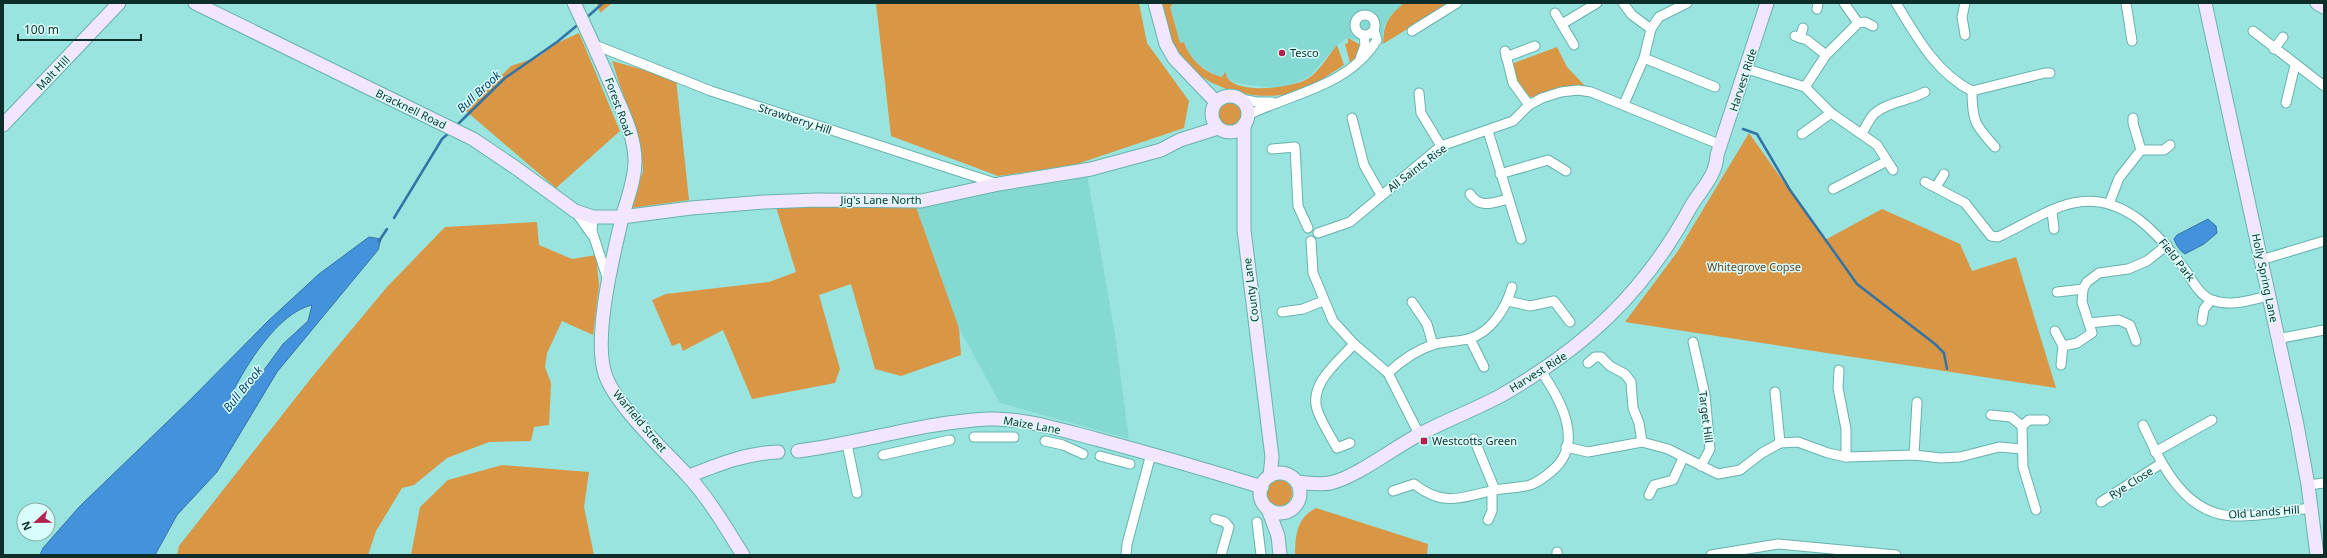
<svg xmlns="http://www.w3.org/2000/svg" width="2327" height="558" font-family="'Noto Sans',sans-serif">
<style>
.built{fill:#84dad3}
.green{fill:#d99644}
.water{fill:#4392db;stroke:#3374a6;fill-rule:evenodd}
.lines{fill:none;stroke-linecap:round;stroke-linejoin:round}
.stream{stroke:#3374a6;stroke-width:2.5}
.street-casing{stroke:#68b2ac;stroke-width:11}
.secondary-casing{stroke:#68b2ac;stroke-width:15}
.street{stroke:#fff;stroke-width:9}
.secondary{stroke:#f2e6fd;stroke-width:13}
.poi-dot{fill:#b3224f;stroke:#d9fdfa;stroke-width:1.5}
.labels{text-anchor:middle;stroke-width:3;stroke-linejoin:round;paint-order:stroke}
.poi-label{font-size:11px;fill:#0d2d2b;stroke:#d9fdfa;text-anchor:start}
.street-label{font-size:11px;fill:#0d2d2b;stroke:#d9fdfa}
.park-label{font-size:11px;fill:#61431f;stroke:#d9fdfa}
.water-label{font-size:12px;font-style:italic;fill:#054271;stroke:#d9fdfa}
</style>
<rect width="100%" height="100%" fill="#99e4de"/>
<!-- built -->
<g class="built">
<polygon points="1171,3 1404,3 1390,16 1384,26 1383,44 1347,38 1337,45 1309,77 1286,87 1272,88 1236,83 1228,79 1224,72 1222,77 1217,76 1199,65 1189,55 1184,42 1180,43 1170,7 1172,6"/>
<polygon points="1087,174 1115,334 1129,439 1000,403 959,328 916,207"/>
</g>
<!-- green -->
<g class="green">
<polygon points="597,3 612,3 600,13"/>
<polygon points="876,3 1139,3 1147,43 1189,101 1184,128 1071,166 998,176 891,136"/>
<path d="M1162 3H1171L1172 6 1170 7 1180 43 1184 42C1189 59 1205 73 1222 77L1225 72C1226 74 1227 78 1229 80 1244 94 1293 88 1309 78 1320 70 1328 56 1337 45L1344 65C1327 76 1307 90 1287 94 1247 102 1193 84 1174 47 1167 34 1164 18 1162 3Z"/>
<path d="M1404 3H1449L1383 44C1384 22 1388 17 1404 3Z"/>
<polygon points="579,33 620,131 556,188 466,111 511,66 538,57 557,43"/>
<polygon points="1348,38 1359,44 1360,52 1353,62 1350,63 1345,44 1348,43"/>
<polygon points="1557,47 1567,67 1586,87 1559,88 1534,97 1527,97 1515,81 1511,64"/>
<polygon points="612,61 676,79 689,200 631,208 643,171 641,150"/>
<circle cx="1230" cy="115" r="15"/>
<polygon points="1749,133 1825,240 1882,209 1960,244 1972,271 2016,257 2056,388 1625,322 1678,251"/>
<polygon points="776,207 916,207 959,328 961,355 901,376 875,369 851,284 819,295 840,369 835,383 752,399 723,330 683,351 680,343 672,346 652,300 666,294 769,282 796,272"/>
<polygon points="537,222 539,245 572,259 596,255 599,285 593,335 562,321 547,353 545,367 551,383 549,425 534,427 531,441 489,442 447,458 414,485 402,488 376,531 368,555 177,555 179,546 312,377 387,287 445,227"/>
<polygon points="502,465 589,472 584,507 594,555 411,555 420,507 448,480"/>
<circle cx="1279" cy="493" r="13"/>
<path d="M1316 508 1428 544 1427 555H1295C1295 535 1297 518 1316 508Z"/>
</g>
<!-- water -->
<g class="water">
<path d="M2208 219 2216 226 2217 233 2204 244 2185 254C2180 251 2176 245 2174 239L2177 235Z"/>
<path d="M369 237 381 239 378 250 277 372 217 472 177 515 155 555H40L43 548 80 506 190 400 268 321 319 274ZM312 305 308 321 283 344 242 400 232 404 230 397C245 367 277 313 312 305Z"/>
</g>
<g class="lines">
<!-- stream -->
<g class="stream">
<polyline points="585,19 603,3"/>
<polyline points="456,126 505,78 557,42 580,23"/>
<polyline points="1743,129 1757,134 1790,190 1857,284 1935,344 1944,353 1947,369"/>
<polyline points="394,218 442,139 450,132"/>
<polyline points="379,241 387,229"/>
</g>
<defs>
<g id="street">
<polyline points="1623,3 1632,15 1651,29"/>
<polyline points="1844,3 1858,23"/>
<path d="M1896 3C1916 36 1936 73 1972 91L2045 73H2050"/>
<polyline points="1965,3 1962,17 1965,35"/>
<polyline points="2126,3 2132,41"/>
<polyline points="1817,9 1818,3"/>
<polyline points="1555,13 1574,45"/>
<circle cx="1365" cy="25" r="10"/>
<polyline points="1562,24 1597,3"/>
<polyline points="1412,31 1457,3"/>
<polyline points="2253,31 2324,86"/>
<polyline points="1795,36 1807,40 1826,55"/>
<polyline points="1800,38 1803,28"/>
<polyline points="595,45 711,91 998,184"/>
<polyline points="2274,49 2283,37"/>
<polyline points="1505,51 1513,83 1529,105"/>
<polyline points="1506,57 1535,46"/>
<polyline points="1644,58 1715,87"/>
<polyline points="1360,59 1365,45 1364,35"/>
<polyline points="1747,69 1805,87 1831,113 1877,145 1893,170"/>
<polyline points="1805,87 1826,55 1858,23 1865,22 1873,26"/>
<path d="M1972 91C1972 121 1975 125 1995 147"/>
<polyline points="1419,93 1421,113 1441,146"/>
<polyline points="1241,99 1257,102 1272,102"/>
<polyline points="2286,103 2295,65"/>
<polyline points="1624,104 1644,58 1651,29 1659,17 1687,3"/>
<path d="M1248 115C1293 93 1349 86 1377 40L1374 30"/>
<polyline points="1352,118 1364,165 1381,195"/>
<polyline points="2133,118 2133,123 2141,150"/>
<polyline points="1488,131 1521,239"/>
<path d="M1862 133C1866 127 1869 119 1874 114 1887 102 1909 101 1925 92"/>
<polyline points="1802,134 1831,113"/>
<polyline points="1272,149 1295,147 1298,206 1308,228"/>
<polyline points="2141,150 2164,150 2170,145"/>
<polyline points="1500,174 1548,160 1566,171"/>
<path d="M1925 182 1965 203 1991 236 1998 237C2020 227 2049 208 2073 203 2123 192 2159 234 2186 271 2192 280 2200 296 2212 300 2230 307 2250 300 2268 296"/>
<polyline points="1936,187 1944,174"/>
<polyline points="1833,189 1887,161"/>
<path d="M1470 194C1480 209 1493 203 1508 199"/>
<polyline points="2109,204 2119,178 2141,150"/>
<polyline points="575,211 592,235"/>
<polyline points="2052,211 2054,229"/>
<polyline points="593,217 592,231 607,277"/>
<polyline points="1318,233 1350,222 1441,146 1513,121 1529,105 1542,98 1561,92 1578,90 1591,92 1721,145"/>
<polyline points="1311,241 1313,273 1333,321 1354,344 1388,373 1419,434"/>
<polyline points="2261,260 2324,241"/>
<polyline points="2057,292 2083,289"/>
<polyline points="1508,301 1530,306 1554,301 1570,322"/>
<polyline points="1412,302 1427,324 1433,345"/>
<polyline points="1282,312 1303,309 1323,301"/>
<polyline points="2202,321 2204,309 2211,300"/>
<polyline points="2089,323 2119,320 2130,325 2136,341"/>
<polyline points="2055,331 2063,346"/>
<polyline points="1470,339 1484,367"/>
<polyline points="2277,339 2324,330"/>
<polyline points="1693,342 1705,395 1710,449 1701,466"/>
<polyline points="1588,363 1595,357 1601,357 1610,366 1625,374 1631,382 1633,408 1639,423 1642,442"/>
<polyline points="2061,365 2063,346 2077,343 2092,333 2082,302 2083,289 2087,282 2099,273 2128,269 2147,261 2167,245"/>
<polyline points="1839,370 1838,388 1846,429 1846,457"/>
<path d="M1388 373C1401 361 1414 351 1432 345 1443 341 1456 342 1468 339 1491 333 1506 308 1512 287"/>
<polyline points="1775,392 1780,443"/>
<polyline points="1991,415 2011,417 2022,426 2023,467 2036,510"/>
<path d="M2143 425C2161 463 2183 513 2232 516 2258 517 2285 511 2311 508"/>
<polyline points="2022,426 2029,420 2045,420"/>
<polyline points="974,437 1014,437"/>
<polyline points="1474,439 1495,490"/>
<polyline points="1045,441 1063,445 1083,454"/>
<path d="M1350 443 1337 448C1331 437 1323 425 1318 412 1307 385 1338 362 1354 344"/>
<polyline points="847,444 857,493"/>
<polyline points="1566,447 1588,452 1642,442 1668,449 1718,474 1740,470 1762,453 1780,443 1798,442 1828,453 1846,457 1914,455 1941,458 1960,457 1999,447 2022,449"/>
<polyline points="2155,452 2212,420"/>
<polyline points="883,455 950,440"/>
<polyline points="1914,455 1917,402"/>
<polyline points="1100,456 1130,464"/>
<polyline points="2308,485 2324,483"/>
<path d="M1393 491 1414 484C1443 507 1461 498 1494 490 1505 488 1518 488 1530 485 1539 482 1546 476 1553 470 1585 442 1560 399 1541 371"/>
<polyline points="1649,495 1654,485 1673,480 1683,458"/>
<polyline points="2101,502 2162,463"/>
<polyline points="1215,519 1225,522 1229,527 1221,555"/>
<polyline points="1488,520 1492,511 1492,491"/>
<polyline points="1257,522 1261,555"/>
<polyline points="1126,555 1127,544 1151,454"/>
<polyline points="1557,555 1557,552"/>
<polyline points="1711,555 1778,544 1896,555"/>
</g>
<g id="secondary">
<polyline points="195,3 473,139 516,168 575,211 593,217 622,217 691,208 765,202 817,200 921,201 999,184 1091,169 1161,150 1180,140 1218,128"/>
<path d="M574 3C587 30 599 57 611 85 621 108 635 135 635 161 635 181 627 199 622 218 613 256 593 337 605 374 615 405 665 451 688 476 710 500 726 528 743 555"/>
<polyline points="1155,3 1166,44 1174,58 1216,102"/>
<polyline points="2205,3 2297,425 2308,485 2317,555"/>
<polyline points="2317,3 2324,7"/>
<circle cx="1230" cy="114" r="18"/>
<polyline points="3,125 119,3"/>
<polyline points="1244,125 1244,230 1272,457 1270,476"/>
<path d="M798 451C862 443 924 422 989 419 1025 418 1061 430 1096 439 1152 454 1207 470 1262 487"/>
<circle cx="1280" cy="493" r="20"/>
<path d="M689 476C717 465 746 453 778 452"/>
<path d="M1297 482C1308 483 1319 485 1330 483 1355 478 1395 447 1420 434 1447 420 1476 409 1502 395 1585 347 1644 293 1690 208 1700 190 1716 177 1717 155L1767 3"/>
<polyline points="1268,509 1278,536 1280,555"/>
</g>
</defs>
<!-- street casing -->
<use href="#street" class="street-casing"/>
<!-- secondary casing -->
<use href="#secondary" class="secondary-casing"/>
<!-- street -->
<use href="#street" class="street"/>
<!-- secondary -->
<use href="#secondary" class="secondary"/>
</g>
<!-- markers -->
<g class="poi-dot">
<circle cx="1282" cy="53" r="4"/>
<rect x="1420" y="437" width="8" height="8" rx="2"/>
</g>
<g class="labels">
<!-- poi labels -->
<g class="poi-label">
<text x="1290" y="57">Tesco</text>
<text x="1432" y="445">Westcotts Green</text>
</g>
<!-- street labels -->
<g class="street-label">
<text transform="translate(53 73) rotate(-46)" y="4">Malt Hill</text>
<text transform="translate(1743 80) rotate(-72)" y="4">Harvest Ride</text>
<text transform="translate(619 107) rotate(70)" y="4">Forest Road</text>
<text transform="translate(411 109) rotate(26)" y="4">Bracknell Road</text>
<text transform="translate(795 119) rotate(18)" y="4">Strawberry Hill</text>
<text transform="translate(1417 168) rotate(-37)" y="4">All Saints Rise</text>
<text x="881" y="204">Jig's Lane North</text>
<text transform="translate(2177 260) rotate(52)" y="4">Field Park</text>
<text transform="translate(2265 278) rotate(78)" y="4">Holly Spring Lane</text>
<text transform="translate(1251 290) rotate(-97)" y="4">County Lane</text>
<text transform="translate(1538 372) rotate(-32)" y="4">Harvest Ride</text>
<text transform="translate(1706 417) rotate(83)" y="4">Target Hill</text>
<text transform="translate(640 421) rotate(50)" y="4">Warfield Street</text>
<text transform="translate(1032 425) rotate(10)" y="4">Maize Lane</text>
<text transform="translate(2131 483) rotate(-32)" y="4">Rye Close</text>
<text transform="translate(2264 512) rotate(-4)" y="4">Old Lands Hill</text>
</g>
<!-- park labels -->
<g class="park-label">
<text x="1754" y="271">Whitegrove Copse</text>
</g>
<!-- water labels -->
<g class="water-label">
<text transform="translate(479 92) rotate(-43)" y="4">Bull Brook</text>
<text transform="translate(243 389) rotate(-51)" y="4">Bull Brook</text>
</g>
</g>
<!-- border -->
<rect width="2327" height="558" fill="none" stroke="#0d2d2b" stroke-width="8"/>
<!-- north arrow -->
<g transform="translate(36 522) rotate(248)"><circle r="19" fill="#d9fdfa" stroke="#87aaa7"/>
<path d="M0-3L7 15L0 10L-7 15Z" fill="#b3224f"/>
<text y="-6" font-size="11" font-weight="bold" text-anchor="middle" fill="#0d2d2b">N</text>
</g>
<!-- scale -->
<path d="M18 34v6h123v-6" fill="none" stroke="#0d2d2b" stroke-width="2"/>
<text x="24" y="34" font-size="12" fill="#0d2d2b" stroke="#d9fdfa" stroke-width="3" paint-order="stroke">100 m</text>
</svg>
